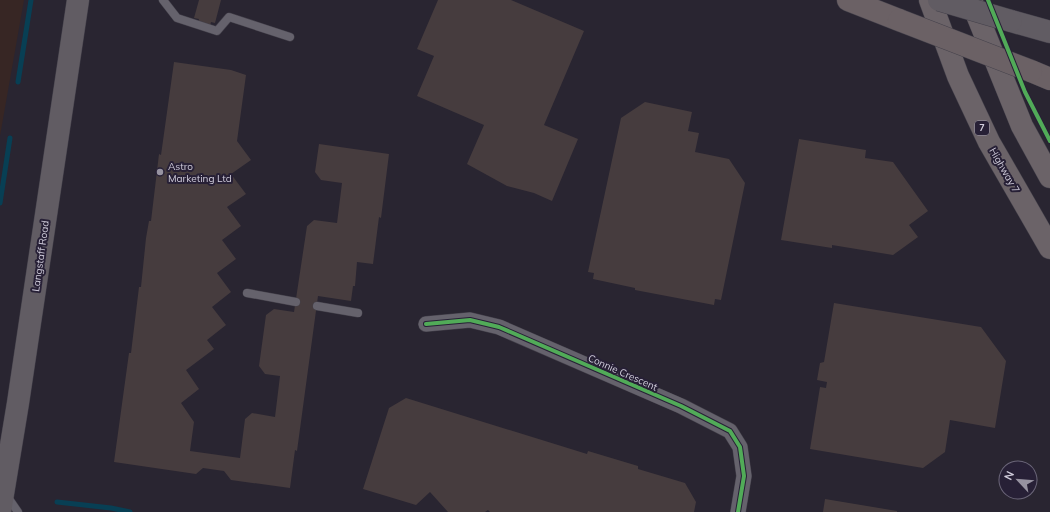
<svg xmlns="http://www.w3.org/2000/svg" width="1050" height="512" font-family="Mulish,sans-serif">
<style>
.commercial{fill:#372624}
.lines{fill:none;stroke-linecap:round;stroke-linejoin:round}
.stream{stroke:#083f54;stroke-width:5}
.building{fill:#463c3e}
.lane-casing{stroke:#44414b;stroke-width:9}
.street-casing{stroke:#44414b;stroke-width:16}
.secondary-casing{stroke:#44414b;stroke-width:23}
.primary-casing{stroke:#44414b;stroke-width:23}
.highway-casing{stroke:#44414b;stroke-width:23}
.lane{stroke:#65626c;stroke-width:8}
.street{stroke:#65626c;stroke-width:15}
.secondary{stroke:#615c63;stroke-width:22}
.primary{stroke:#6b6368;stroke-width:22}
.highway{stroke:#6b6165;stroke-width:22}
.secondary-bridge-casing{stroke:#44414b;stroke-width:23;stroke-linecap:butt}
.highway-bridge-casing{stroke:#44414b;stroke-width:23;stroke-linecap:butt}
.secondary-bridge{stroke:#615c63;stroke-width:22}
.highway-bridge{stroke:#6b6165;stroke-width:22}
.cycleway-casing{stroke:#272036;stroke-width:6}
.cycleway{stroke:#51ab58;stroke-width:4}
.poi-dot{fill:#9793a1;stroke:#272036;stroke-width:1.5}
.labels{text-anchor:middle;stroke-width:4;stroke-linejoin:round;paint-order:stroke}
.shield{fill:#272036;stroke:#9f9aab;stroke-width:1}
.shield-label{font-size:9px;font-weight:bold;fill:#d2cedd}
.poi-label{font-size:10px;fill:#d2cedd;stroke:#272036;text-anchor:start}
.street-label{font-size:10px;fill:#d2cedd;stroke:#272036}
</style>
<rect width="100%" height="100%" fill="#292531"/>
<!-- commercial -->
<polygon class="commercial" points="0,0 24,0 0,136"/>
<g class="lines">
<!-- stream -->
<g class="stream">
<polyline points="18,82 31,0"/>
<polyline points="0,203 10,138"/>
<polyline points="57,502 111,508 130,512"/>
</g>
</g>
<!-- building -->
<g class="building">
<polygon points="199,0 221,0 215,23 211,22 210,26 198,23 199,19 194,18"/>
<polygon points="438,0 511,0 584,31 544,125 578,139 552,201 534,193 507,186 467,164 484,125 417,96 434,56 417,49"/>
<polygon points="174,62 231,70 246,75 237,141 251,160 231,174 246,194 227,207 241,226 222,240 236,259 217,273 231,292 212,307 226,325 207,340 214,349 186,370 199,389 181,403 194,422 190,451 240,458 245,419 252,413 275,417 280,376 265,374 259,366 266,315 274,309 294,312 307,226 314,220 337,223 342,183 321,180 315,172 319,144 389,154 381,218 379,217 373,264 357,262 355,286 353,286 351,301 318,296 297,451 295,450 290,488 231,480 224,471 203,468 196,474 114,462 129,353 131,353 139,287 141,287 146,238 149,221 151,221 159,154 161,155"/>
<polygon points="645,102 692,112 688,131 699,133 695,152 729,159 745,183 721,300 715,299 714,305 635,290 635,288 593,279 594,273 588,272 621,118"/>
<polygon points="799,139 866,150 865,158 893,162 928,211 909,225 918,237 893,255 832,245 832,248 781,240"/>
<polygon points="834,303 981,327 1006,361 995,428 950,420 945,452 923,468 810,449 820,387 826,388 827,382 817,380 820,363 824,362"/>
<polygon points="406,398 587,454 588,451 638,466 638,469 685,483 696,502 694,512 490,512 488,510 485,512 448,512 430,492 416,505 363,489 389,408"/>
<polygon points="825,499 897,511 897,512 823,512"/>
</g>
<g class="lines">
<defs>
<g id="lane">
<polyline points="163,0 177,18 217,31 229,17 290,37"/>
<polyline points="247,293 296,302"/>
<polyline points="317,306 358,313"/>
<polyline points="7,496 18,512"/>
</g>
<polyline id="street" points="426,324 470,320 499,327 681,406 730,431 740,447 744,476 738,512"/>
<g id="secondary">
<polyline points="1011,21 1050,32"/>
<polyline points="0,512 18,403 78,0"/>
</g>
<g id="primary">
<polyline points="930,0 958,76 989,142 1050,248"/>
<polyline points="971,0 1022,126 1050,177"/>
</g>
<g id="highway">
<polyline points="848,0 899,20"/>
<polyline points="1031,71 1050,79"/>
</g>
</defs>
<!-- lane casing -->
<use href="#lane" class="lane-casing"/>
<!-- street casing -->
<use href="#street" class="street-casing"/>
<!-- secondary casing -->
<use href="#secondary" class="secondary-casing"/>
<!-- primary casing -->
<use href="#primary" class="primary-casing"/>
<!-- highway casing -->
<use href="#highway" class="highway-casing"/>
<!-- lane -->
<use href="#lane" class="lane"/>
<!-- street -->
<use href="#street" class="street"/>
<!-- secondary -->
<use href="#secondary" class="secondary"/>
<!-- primary -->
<use href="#primary" class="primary"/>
<!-- highway -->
<use href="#highway" class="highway"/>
<defs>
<polyline id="secondary-bridge" points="939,0 1011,21"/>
<polyline id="highway-bridge" points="899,20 1031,71"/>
</defs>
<!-- secondary-bridge casing -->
<use href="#secondary-bridge" class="secondary-bridge-casing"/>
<!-- highway-bridge casing -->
<use href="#highway-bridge" class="highway-bridge-casing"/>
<!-- secondary-bridge -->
<use href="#secondary-bridge" class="secondary-bridge"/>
<!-- highway-bridge -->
<use href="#highway-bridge" class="highway-bridge"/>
<defs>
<g id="cycleway">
<polyline points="988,0 1025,92 1050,141"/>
<polyline points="426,324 470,320 499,327 681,406 730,431 740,447 744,476 738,512"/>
</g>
</defs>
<!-- cycleway casing -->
<use href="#cycleway" class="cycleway-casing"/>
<!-- cycleway -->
<use href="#cycleway" class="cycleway"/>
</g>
<!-- markers -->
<circle class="poi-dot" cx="160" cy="172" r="4"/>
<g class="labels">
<!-- shield labels -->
<rect class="shield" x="975" y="121" width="14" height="14" rx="3"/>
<g class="shield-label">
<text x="982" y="131">7</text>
</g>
<!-- poi labels -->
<g class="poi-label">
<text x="168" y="170">Astro<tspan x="168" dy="12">Marketing Ltd</tspan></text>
</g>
<!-- street labels -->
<g class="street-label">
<text transform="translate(1005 170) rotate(60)" y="4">Highway 7</text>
<text transform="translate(40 256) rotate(-82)" y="4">Langstaff Road</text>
<text transform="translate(623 372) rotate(24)" y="4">Connie Crescent</text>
</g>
</g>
<!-- north arrow -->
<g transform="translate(1018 480) rotate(296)"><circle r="19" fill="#272036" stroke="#6b6679"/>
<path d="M0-3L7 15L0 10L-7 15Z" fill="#9793a1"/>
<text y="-6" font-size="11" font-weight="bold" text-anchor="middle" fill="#d2cedd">N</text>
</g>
</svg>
